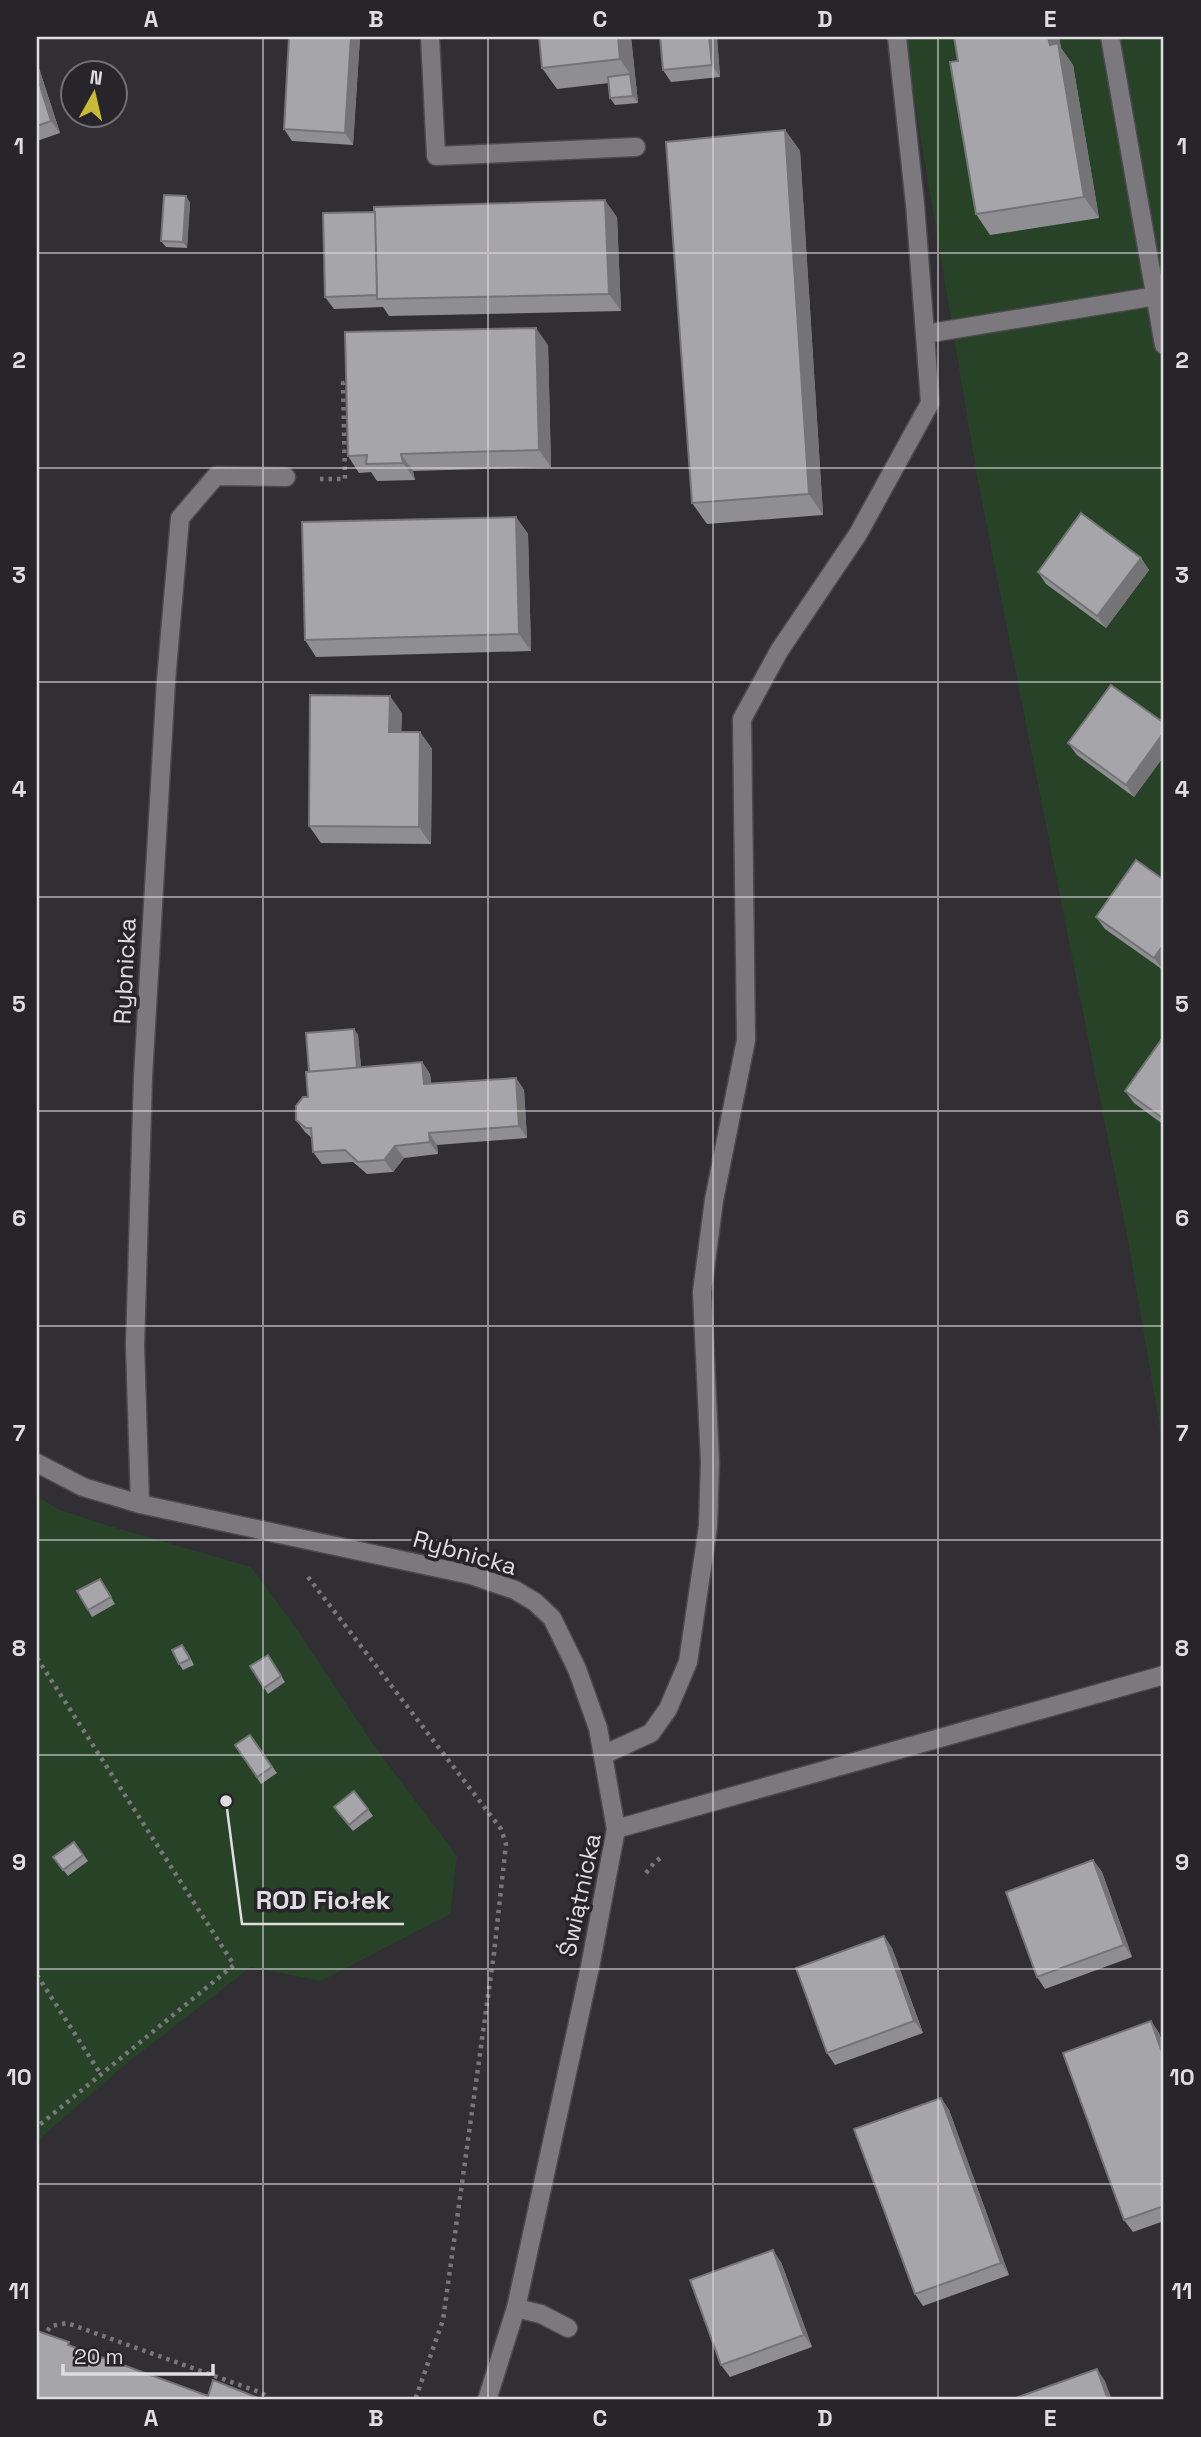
<svg xmlns="http://www.w3.org/2000/svg" width="1201" height="2437" font-family="'Space Grotesk',sans-serif">
<style>
.green{fill:#274227}
.lines{fill:none;stroke-linecap:round;stroke-linejoin:round}
.lane-casing{stroke:#4c4a4e;stroke-width:21}
.street-casing{stroke:#4c4a4e;stroke-width:21}
.path{stroke:#79777b;stroke-width:4.5;stroke-dasharray:3.5 5;stroke-linecap:butt}
.lane{stroke:#7b797e;stroke-width:18}
.street{stroke:#7b797e;stroke-width:18}
.wall{fill:#8f8e92}
.shaded-wall{fill:#747477}
.building{fill:#a6a5aa;stroke:#747477;stroke-width:2}
.grid{fill:none;stroke:#dedde0;stroke-width:2;stroke-opacity:0.55}
.labels{text-anchor:middle;stroke-width:7;stroke-linejoin:round;paint-order:stroke}
.street-label{font-size:24px;fill:#dedde0;stroke:#272529}
.leader{fill:none;stroke:#dedde0;stroke-width:2.5}
.callout-dot{fill:#dedde0;stroke:#272529;stroke-width:2.5}
.callout-label{font-size:26px;text-anchor:middle;font-weight:bold;fill:#dedde0;stroke:#272529;stroke-width:7;stroke-linejoin:round;paint-order:stroke}
.neatline{fill:none;stroke:#dedde0;stroke-width:2.5}
.grid-label{font-size:23px;text-anchor:middle;font-weight:bold;fill:#dedde0}
</style>
<rect width="100%" height="100%" fill="#312f33"/>
<!-- green -->
<g class="green">
<polygon points="904,37 1164,37 1164,1452 1129,1245 978,481"/>
<polygon points="37,1496 58,1509 96,1522 251,1567 293,1624 374,1746 457,1856 450,1914 321,1981 251,1967 127,2063 37,2141"/>
</g>
<g class="lines">
<defs>
<g id="lane">
<polyline points="430,37 436,156 636,147"/>
<polyline points="897,37 915,204 925,334"/>
<polyline points="1110,37 1164,345"/>
<polyline points="140,1504 135,1346 143,1077 166,681 180,518 216,476 286,477"/>
<polyline points="603,1755 651,1733 668,1709 688,1662 708,1526 710,1462 702,1292 714,1200 746,1040 742,719 779,651 858,534 930,403 925,334 1156,296"/>
<polyline points="516,2308 541,2314 568,2328"/>
</g>
<g id="street">
<polyline points="37,1463 83,1487 140,1504 471,1575 515,1590 535,1602 552,1618 577,1669 598,1728 616,1829 590,1967 516,2308 487,2400"/>
<polyline points="616,1829 1164,1675"/>
</g>
</defs>
<!-- lane casing -->
<use href="#lane" class="lane-casing"/>
<!-- street casing -->
<use href="#street" class="street-casing"/>
<!-- path -->
<g class="path">
<polyline points="320,479 345,479 343,383 349,383"/>
<polyline points="308,1577 501,1829 506,1844 494,1953 443,2320 415,2400"/>
<polyline points="37,1658 234,1965 37,2127"/>
<polyline points="646,1873 654,1863 664,1855"/>
<polyline points="37,1975 100,2073"/>
<polyline points="37,2344 51,2326 67,2323 262,2393 271,2400"/>
</g>
<!-- lane -->
<use href="#lane" class="lane"/>
<!-- street -->
<use href="#street" class="street"/>
</g>
<!-- wall -->
<g class="wall">
<polygon points="289,37 360,37 353,145 292,141 284,129"/>
<polygon points="631,37 638,103 615,105 610,98 609,83 557,89 542,68"/>
<polygon points="717,37 720,77 671,82 663,70"/>
<polygon points="954,37 1059,37 1061,48 1073,65 1099,218 990,235 976,214 958,61"/>
<polygon points="37,62 60,133 37,141"/>
<polygon points="785,130 800,151 823,515 707,524 692,503"/>
<polygon points="186,196 190,203 187,248 166,247 161,241"/>
<polygon points="617,217 621,311 389,316 383,307 334,309 325,297"/>
<polygon points="548,345 551,467 413,471 415,480 377,481 371,472 359,473 348,456"/>
<polygon points="516,517 528,534 531,651 316,657 305,640"/>
<polygon points="1141,558 1149,570 1106,628 1046,584 1038,572"/>
<polygon points="402,713 401,732 420,732 432,749 431,844 321,843 309,826"/>
<polygon points="1164,723 1164,756 1134,797 1077,755 1068,743"/>
<polygon points="1164,880 1164,968 1163,970 1105,929 1096,917"/>
<polygon points="354,1029 358,1035 361,1067 422,1062 430,1074 431,1083 516,1078 524,1090 527,1138 437,1145 438,1154 404,1158 393,1172 367,1174 353,1162 322,1164 313,1152 312,1138 305,1132 296,1120 308,1097 309,1072"/>
<polygon points="1164,1036 1164,1125 1134,1103 1125,1091"/>
<polygon points="100,1579 115,1604 92,1617 88,1610"/>
<polygon points="187,1651 194,1665 183,1670 179,1664"/>
<polygon points="268,1655 285,1682 268,1694 250,1666"/>
<polygon points="250,1735 277,1773 261,1784 235,1745"/>
<polygon points="368,1809 373,1816 353,1831 338,1813"/>
<polygon points="74,1842 88,1861 68,1876 53,1857"/>
<polygon points="1093,1860 1102,1872 1132,1957 1045,1989 1037,1977"/>
<polygon points="884,1936 892,1948 923,2033 835,2065 827,2053"/>
<polygon points="1151,2021 1159,2033 1164,2047 1164,2221 1133,2232 1124,2220"/>
<polygon points="941,2098 949,2110 1009,2275 923,2306 915,2294"/>
<polygon points="781,2262 812,2347 730,2377 721,2365"/>
</g>
<!-- shaded-wall -->
<g class="shaded-wall">
<polygon points="351,37 360,37 353,145 345,133"/>
<polygon points="618,37 631,37 638,103 633,96 630,74 620,59"/>
<polygon points="709,37 717,37 720,77 712,65"/>
<polygon points="1048,37 1059,37 1061,48 1073,65 1099,218 1084,197"/>
<polygon points="37,62 60,133 51,121 37,76"/>
<polygon points="785,130 800,151 823,515 809,494"/>
<polygon points="186,196 190,203 187,248 183,242"/>
<polygon points="605,200 617,217 621,311 609,294"/>
<polygon points="536,328 548,345 551,467 539,450"/>
<polygon points="401,454 413,471 415,480 403,463"/>
<polygon points="516,517 528,534 531,651 519,634"/>
<polygon points="1141,558 1149,570 1106,628 1097,616"/>
<polygon points="390,696 402,713 401,749 389,732"/>
<polygon points="420,732 432,749 431,844 419,827"/>
<polygon points="1164,732 1164,756 1134,797 1126,785"/>
<polygon points="1164,944 1164,968 1163,970 1154,958"/>
<polygon points="354,1029 358,1035 362,1080 358,1074"/>
<polygon points="422,1062 430,1074 433,1096 424,1084"/>
<polygon points="516,1078 524,1090 527,1138 519,1126"/>
<polygon points="429,1133 437,1145 438,1154 430,1142"/>
<polygon points="395,1146 404,1158 393,1172 384,1160"/>
<polygon points="1093,1860 1102,1872 1132,1957 1124,1945"/>
<polygon points="884,1936 892,1948 923,2033 914,2021"/>
<polygon points="1151,2021 1159,2033 1164,2047 1164,2058"/>
<polygon points="941,2098 949,2110 1009,2275 1001,2263"/>
<polygon points="773,2250 781,2262 812,2347 804,2335"/>
<polygon points="1097,2369 1105,2381 1112,2400 1108,2400"/>
</g>
<!-- building -->
<g class="building">
<polygon points="289,37 351,37 345,133 284,129"/>
<polygon points="539,37 618,37 620,59 542,68"/>
<polygon points="660,37 709,37 712,65 663,70"/>
<polygon points="954,37 1048,37 1050,45 1058,43 1084,197 976,214 950,62 958,61"/>
<polygon points="630,74 633,96 610,98 608,77"/>
<polygon points="37,76 51,121 37,126"/>
<polygon points="785,130 809,494 692,503 666,142"/>
<polygon points="164,195 186,196 183,242 161,241"/>
<polygon points="605,200 609,294 377,299 374,207"/>
<polygon points="375,212 377,295 325,297 323,213"/>
<polygon points="536,328 539,450 401,454 403,463 366,464 367,455 348,456 345,332"/>
<polygon points="1081,513 1141,558 1097,616 1038,572"/>
<polygon points="516,517 519,634 305,640 302,522"/>
<polygon points="1111,685 1164,723 1164,732 1126,785 1068,743"/>
<polygon points="310,695 390,696 389,732 420,732 419,827 309,826"/>
<polygon points="1136,860 1164,880 1164,944 1154,958 1096,917"/>
<polygon points="354,1029 357,1068 309,1072 306,1033"/>
<polygon points="1164,1036 1164,1119 1125,1091"/>
<polygon points="422,1062 424,1084 516,1078 519,1126 429,1133 430,1142 395,1146 384,1160 358,1162 345,1150 313,1152 311,1128 306,1128 296,1120 296,1106 303,1097 308,1097 306,1072"/>
<polygon points="100,1579 111,1597 88,1610 77,1591"/>
<polygon points="182,1645 190,1659 179,1664 172,1650"/>
<polygon points="268,1655 281,1676 264,1688 250,1666"/>
<polygon points="250,1735 272,1767 257,1777 235,1745"/>
<polygon points="354,1791 368,1809 349,1825 334,1807"/>
<polygon points="74,1842 83,1855 63,1870 53,1857"/>
<polygon points="1093,1860 1124,1945 1037,1977 1006,1892"/>
<polygon points="884,1936 914,2021 827,2053 796,1968"/>
<polygon points="1151,2021 1164,2058 1164,2206 1124,2220 1063,2053"/>
<polygon points="941,2098 1001,2263 915,2294 854,2129"/>
<polygon points="773,2250 804,2335 721,2365 690,2280"/>
<polygon points="37,2331 69,2342 68,2345 208,2396 213,2380 256,2397 255,2400 37,2400"/>
<polygon points="1097,2369 1108,2400 1010,2400"/>
</g>
<!-- grid -->
<path class="grid" d="M263 37V2400M488 37V2400M713 37V2400M938 37V2400M37 253H1164M37 468H1164M37 682H1164M37 897H1164M37 1111H1164M37 1326H1164M37 1540H1164M37 1755H1164M37 1969H1164M37 2184H1164"/>
<g class="labels">
<!-- street labels -->
<g class="street-label">
<text transform="translate(125 971) rotate(-87)" y="8">Rybnicka</text>
<text transform="translate(465 1553) rotate(16)" y="8">Rybnicka</text>
<text transform="translate(580 1895) rotate(-78)" y="8">Świątnicka</text>
</g>
</g>
<!-- callouts -->
<path class="leader" d="M226 1801L242 1924H404"/>
<circle class="callout-dot" cx="226" cy="1801" r="7"/>
<g class="callout-label">
<text x="323" y="1909">ROD Fiołek</text>
</g>
<!-- border -->
<rect width="1201" height="2437" fill="none" stroke="#272529" stroke-width="77"/>
<!-- north arrow -->
<g transform="translate(94 94) rotate(8)"><circle r="33" fill="#272529" stroke="#706f72" stroke-width="2"/>
<path d="M0-5L12 26L0 18L-12 26Z" fill="#c9ba3a"/>
<text y="-10" font-size="19" font-weight="bold" text-anchor="middle" fill="#dedde0">N</text>
</g>
<!-- scale -->
<path d="M63 2364v10h150v-10" fill="none" stroke="#dedde0" stroke-width="3.5"/>
<text x="74" y="2364" font-size="21" fill="#dedde0" stroke="#272529" stroke-width="5" paint-order="stroke">20 m</text>
<rect x="38" y="38" width="1124" height="2360" class="neatline"/>
<g class="grid-label">
<text x="151" y="27">A</text>
<text x="376" y="27">B</text>
<text x="600" y="27">C</text>
<text x="825" y="27">D</text>
<text x="1050" y="27">E</text>
<text x="19" y="154">1</text>
<text x="1182" y="154">1</text>
<text x="19" y="368">2</text>
<text x="1182" y="368">2</text>
<text x="19" y="583">3</text>
<text x="1182" y="583">3</text>
<text x="19" y="797">4</text>
<text x="1182" y="797">4</text>
<text x="19" y="1012">5</text>
<text x="1182" y="1012">5</text>
<text x="19" y="1226">6</text>
<text x="1182" y="1226">6</text>
<text x="19" y="1441">7</text>
<text x="1182" y="1441">7</text>
<text x="19" y="1656">8</text>
<text x="1182" y="1656">8</text>
<text x="19" y="1870">9</text>
<text x="1182" y="1870">9</text>
<text x="19" y="2085">10</text>
<text x="1182" y="2085">10</text>
<text x="19" y="2299">11</text>
<text x="1182" y="2299">11</text>
<text x="151" y="2426">A</text>
<text x="376" y="2426">B</text>
<text x="600" y="2426">C</text>
<text x="825" y="2426">D</text>
<text x="1050" y="2426">E</text>
</g>
</svg>
